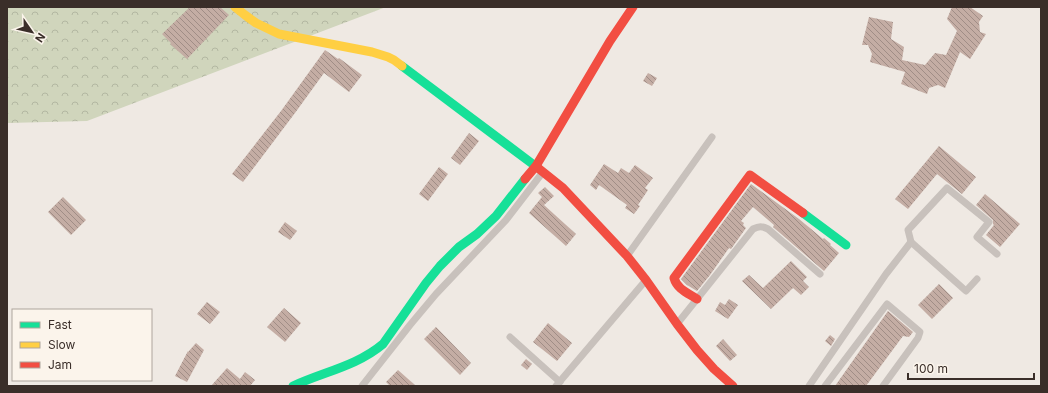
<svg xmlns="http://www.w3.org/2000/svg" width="1048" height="393" font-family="Inter,sans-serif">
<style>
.forest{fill:url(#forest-crowns)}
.building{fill:url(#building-back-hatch)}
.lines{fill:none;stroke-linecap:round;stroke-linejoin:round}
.street{stroke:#c8c1bc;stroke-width:7}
.fast{stroke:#16e098;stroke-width:9}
.slow{stroke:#ffcf43;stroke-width:9}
.jam{stroke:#f24e42;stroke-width:9}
</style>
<defs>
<pattern id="forest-crowns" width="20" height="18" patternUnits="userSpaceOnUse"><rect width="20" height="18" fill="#d0d5bc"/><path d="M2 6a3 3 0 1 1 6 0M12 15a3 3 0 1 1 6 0" fill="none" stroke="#b3b7a2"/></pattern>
<pattern id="building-back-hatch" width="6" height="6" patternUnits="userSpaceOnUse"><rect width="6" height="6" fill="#c4ada4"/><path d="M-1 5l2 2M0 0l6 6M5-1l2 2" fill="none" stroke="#a08d86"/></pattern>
</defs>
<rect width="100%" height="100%" fill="#efe9e3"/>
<!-- forest -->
<polygon class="forest" points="7,7 386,7 87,121 7,123"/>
<!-- building -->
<g class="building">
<polygon points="190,7 220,7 229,15 187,59 170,44 171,43 162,34"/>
<polygon points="952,7 970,7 983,16 979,22 980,32 986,34 970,59 960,52 945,88 938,85 929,88 927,94 901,84 905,72 870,62 872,54 868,45 862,45 869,17 893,22 891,39 904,47 902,60 925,65 935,53 946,55 957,31 947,19"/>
<polygon points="325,50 338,59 339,58 362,75 349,92 324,73 295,113 243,182 232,174 281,111"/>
<polygon points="648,73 657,78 652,86 643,81"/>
<polygon points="469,133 479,141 460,165 451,158"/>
<polygon points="939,146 976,177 962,194 937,174 908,209 895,199"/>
<polygon points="604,164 618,173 621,168 629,173 635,165 653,178 645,188 648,190 638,205 640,206 634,214 625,208 627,205 599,185 596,190 590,185"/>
<polygon points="439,167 448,174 428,201 419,194"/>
<polygon points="751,184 799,219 823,239 824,238 831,244 830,245 839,253 824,271 773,227 774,225 753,207 741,221 744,223 743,225 746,228 731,249 729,248 710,275 697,291 687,285 681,279"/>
<polygon points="545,187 554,196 544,205 576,234 566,246 529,213 542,197 538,193"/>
<polygon points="985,194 1020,224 1000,247 986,235 994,225 993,224 993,220 976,205"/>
<polygon points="63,197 86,220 71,235 48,212"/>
<polygon points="285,222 297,231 290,240 278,232"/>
<polygon points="791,261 807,277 803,281 809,287 801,295 793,288 771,309 742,281 749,275 763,288"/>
<polygon points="939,284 953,298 932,319 918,305"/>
<polygon points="729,299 738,305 728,319 715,311 720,302 725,305"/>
<polygon points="207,302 220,312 210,324 197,314"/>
<polygon points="284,308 301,323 285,342 267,327"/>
<polygon points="888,311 913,332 909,337 903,336 866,386 835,386"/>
<polygon points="548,323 572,343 557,361 533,342"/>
<polygon points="436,327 471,363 460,375 424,339"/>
<polygon points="830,335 835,339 831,346 825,341"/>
<polygon points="723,339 737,355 730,361 716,346"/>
<polygon points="196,343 204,350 187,382 175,376 188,351 188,352"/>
<polygon points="526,359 532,364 527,370 521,365"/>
<polygon points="227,368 240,379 245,372 255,380 250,386 211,386"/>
<polygon points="398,370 416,386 390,386 386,382"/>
</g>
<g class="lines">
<!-- street -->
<g class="street">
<polyline points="911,242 908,230 947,188 989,222 977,237 997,254"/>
<polyline points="627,256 712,137"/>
<path d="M677 324 753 229C759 226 762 226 768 229L820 274"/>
<polyline points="510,337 560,382"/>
<polyline points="362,386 410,325 436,294 506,220 543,172"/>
<polyline points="556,386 646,280"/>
<polyline points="809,386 886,274 911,242 966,291 977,279"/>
<polyline points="825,386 887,304 920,332 918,338 883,386"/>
</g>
<!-- fast -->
<g class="fast">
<polyline points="402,66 538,168"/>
<polyline points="803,213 846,245"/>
<path d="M293 386C323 372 357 366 383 344L426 283 440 266 459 247 477 234 496 216 525 179"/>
</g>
<!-- slow -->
<polyline class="slow" points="235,7 245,15 256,23 279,34 372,52 388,57 394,60 402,66"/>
<!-- jam -->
<g class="jam">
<polyline points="538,168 563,188 627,256 646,280 677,324 697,350 714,369 733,386"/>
<polyline points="525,179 536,166 610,41 633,7"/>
<path d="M697 299C688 293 677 289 674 278L750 175 803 213"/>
</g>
</g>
<!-- border -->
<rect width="1048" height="393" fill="none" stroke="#3a2e29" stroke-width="16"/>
<!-- legend -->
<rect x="12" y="309" width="140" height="72" fill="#fbf4eb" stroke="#aea59d"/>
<rect x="20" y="322" width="20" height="6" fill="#16e098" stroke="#aea59d"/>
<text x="48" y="329" font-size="12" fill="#3a2e29">Fast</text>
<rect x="20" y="342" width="20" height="6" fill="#ffcf43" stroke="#aea59d"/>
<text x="48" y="349" font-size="12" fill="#3a2e29">Slow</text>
<rect x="20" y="362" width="20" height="6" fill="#f24e42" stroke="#aea59d"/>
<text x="48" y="369" font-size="12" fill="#3a2e29">Jam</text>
<!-- north arrow -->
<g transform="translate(32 32) rotate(124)" stroke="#fbf4eb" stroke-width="3" paint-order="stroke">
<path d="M0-3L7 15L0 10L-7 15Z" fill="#3a2e29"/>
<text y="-6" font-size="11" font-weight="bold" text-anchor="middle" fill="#3a2e29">N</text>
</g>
<!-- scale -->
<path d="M908 373v6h126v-6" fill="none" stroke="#3a2e29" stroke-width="2"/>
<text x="914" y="373" font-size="12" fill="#3a2e29" stroke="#fbf4eb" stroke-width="3" paint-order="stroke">100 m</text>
</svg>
